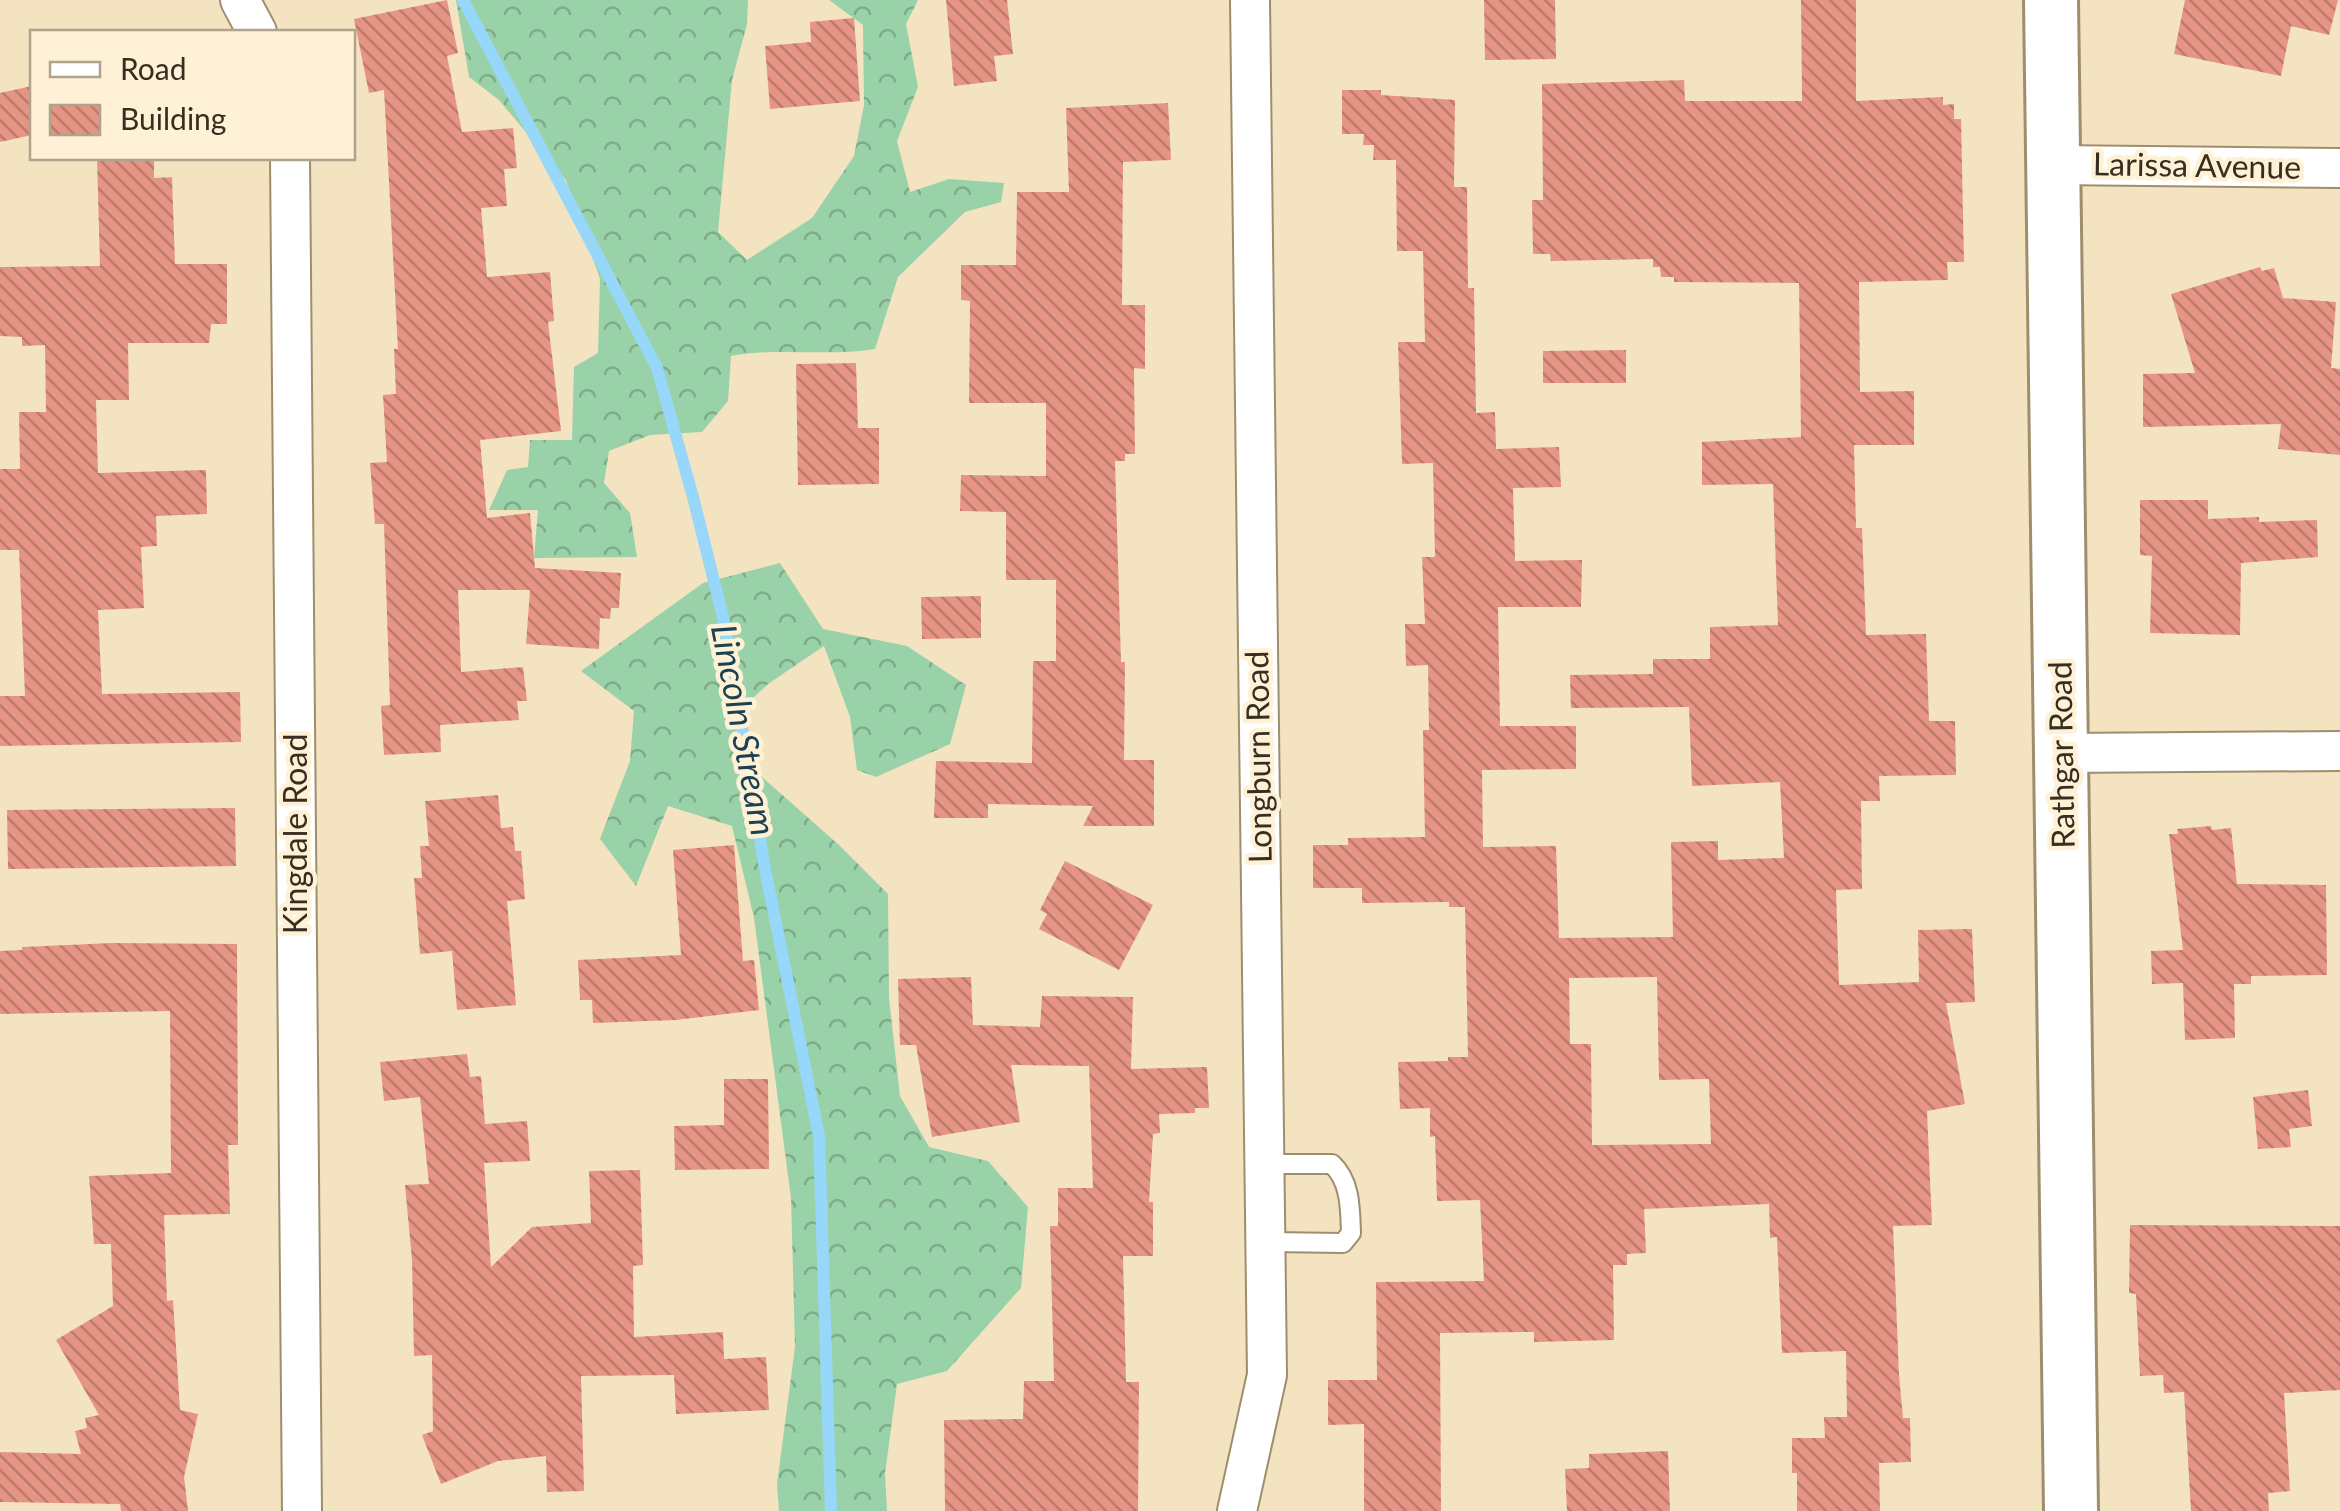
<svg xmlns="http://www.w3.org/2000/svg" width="2340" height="1511" font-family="Lato,sans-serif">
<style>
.forest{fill:url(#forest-crowns)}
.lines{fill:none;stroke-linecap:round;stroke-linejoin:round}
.stream{stroke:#97d7fa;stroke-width:12}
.building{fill:url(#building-back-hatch);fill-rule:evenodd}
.service-casing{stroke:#9e8e6d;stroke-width:22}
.minor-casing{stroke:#9e8e6d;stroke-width:42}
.secondary-casing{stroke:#9e8e6d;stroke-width:58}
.service{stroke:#fff;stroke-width:18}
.minor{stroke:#fff;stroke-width:38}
.secondary{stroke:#fff;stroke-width:52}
.labels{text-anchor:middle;stroke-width:9;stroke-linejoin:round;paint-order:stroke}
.street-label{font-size:32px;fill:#352e21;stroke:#fff1d5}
.water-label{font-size:35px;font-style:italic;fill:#1c4153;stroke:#fff1d5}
</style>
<defs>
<pattern id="forest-crowns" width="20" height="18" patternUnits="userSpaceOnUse" patternTransform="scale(2.5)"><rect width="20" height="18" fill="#99d2a8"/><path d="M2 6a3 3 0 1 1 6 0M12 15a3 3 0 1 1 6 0" fill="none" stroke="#7eab88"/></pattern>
<pattern id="building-back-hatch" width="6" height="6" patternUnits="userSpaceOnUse" patternTransform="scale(2.5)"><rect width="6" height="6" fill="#e69584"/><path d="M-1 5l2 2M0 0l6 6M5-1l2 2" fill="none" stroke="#bb7a6c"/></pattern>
</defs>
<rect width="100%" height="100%" fill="#f4e3c0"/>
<!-- forest -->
<g class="forest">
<path d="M456 0H748L747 24 732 80 718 232 747 260 812 218 854 156 864 105 863 25 829 0H918L906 24 918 87 897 141 910 192 949 179 1004 183 1001 202 965 212 898 277 875 349C827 357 779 347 731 356L728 401 702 432 650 435 609 451 604 483 630 513 637 557 534 558 538 510H489L507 470 528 467 530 440H572L574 367 598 353 600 279 566 180 499 100 469 77Z"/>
<polygon points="780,563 823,629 907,646 966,685 950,744 876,777 857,770 850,717 824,646 768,684 734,716 762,777 839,845 888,894 889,998 900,1096 929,1147 988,1161 1028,1207 1021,1288 947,1371 897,1384 885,1474 887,1511 779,1511 777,1484 795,1347 791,1198 754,918 732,826 668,806 636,886 600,839 630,761 634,711 581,671 703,583"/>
</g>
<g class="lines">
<!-- stream -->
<polyline class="stream" points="463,0 657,368 693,497 725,625 765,869 819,1136 831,1511"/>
</g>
<!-- building -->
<g class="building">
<polygon points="447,0 458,53 447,56 462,132 513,128 517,168 504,169 507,206 481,208 487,277 550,272 554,321 548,322 561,431 480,440 487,518 530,513 535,568 621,573 619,608 611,608 610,619 600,618 599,649 526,644 530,590 458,590 461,672 523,667 527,701 517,701 519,720 440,725 441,752 384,755 381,706 390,705 384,524 375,524 370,463 387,462 383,395 396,394 394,349 398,349 384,90 369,93 354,19"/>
<polygon points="946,0 1007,0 1013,54 994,56 997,81 954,86"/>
<polygon points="1484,0 1555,0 1556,59 1485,60"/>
<path d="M1801 0H1856V101L1943 97V105L1954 104V119H1961L1964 262H1947L1948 280 1859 282 1860 392 1914 391V445H1854L1856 528H1862L1866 635 1926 634 1929 721H1955L1956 775 1879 776 1880 801H1861L1862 889 1836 890 1839 985 1919 982 1918 930 1972 929 1975 1002 1946 1003 1965 1104 1927 1111 1932 1225 1893 1226 1899 1375 1903 1418H1910L1911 1462 1879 1463 1880 1511H1797V1473H1792V1438H1825L1824 1417H1847L1846 1351 1782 1353 1777 1237 1770 1238 1769 1204 1644 1209 1646 1253 1627 1254V1265H1613L1614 1340 1534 1342V1332L1440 1333 1441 1511H1364V1424L1328 1425V1380H1377L1376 1282 1484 1281 1480 1200 1437 1201 1435 1136 1430 1137V1108L1400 1109 1398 1062 1448 1061V1057H1468L1465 907H1449V902L1362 903V888H1313V845H1348V838L1425 837 1423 730H1429L1428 665 1406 666 1405 624H1425L1422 557H1435L1433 463 1402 464 1398 342H1425L1423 251H1397L1396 160H1373L1374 145H1363L1364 134H1342V90H1381V95L1455 100 1454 187H1467L1468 288H1474L1476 413 1495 412 1496 449 1559 447 1561 487 1513 488 1515 561 1582 560 1581 607H1498L1500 726H1576V769L1482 770 1483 847 1556 846 1559 938 1673 937 1671 842 1718 841V860L1784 858 1780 782 1692 786 1689 707 1571 708 1570 675 1653 674V659H1710V627L1778 625 1773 484 1702 485V442L1801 437 1799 283 1674 282V277H1661L1660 267H1653V259L1551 261 1550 254H1533L1532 200H1543L1542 84 1684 80 1685 101H1802ZM1657 977 1659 1080 1709 1079 1711 1144 1592 1145 1591 1044H1570L1569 978Z"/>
<polygon points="2185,0 2338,0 2329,35 2291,26 2281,76 2174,54"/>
<polygon points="854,18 860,101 770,109 765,46 811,42 810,22"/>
<polygon points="32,86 32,135 0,142 0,93"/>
<polygon points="1168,103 1171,160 1123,162 1122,305 1145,305 1145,369 1134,368 1135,454 1125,454 1125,461 1115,461 1121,662 1125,662 1124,760 1154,760 1154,826 1083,826 1093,806 988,804 988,818 934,818 936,761 1032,763 1033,661 1056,661 1056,580 1006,580 1006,512 960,511 961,475 1046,476 1046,403 969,403 970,301 961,300 961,265 1016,265 1017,192 1069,192 1066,108"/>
<polygon points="97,158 154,158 154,178 172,177 175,264 227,264 227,324 211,324 209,343 128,343 129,400 96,400 98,473 206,470 207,514 156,516 157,546 141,547 144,608 98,610 102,694 240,692 241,742 0,746 0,696 25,696 19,550 0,550 0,469 20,469 19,412 46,412 45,345 22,346 22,337 0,336 0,267 100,266"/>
<polygon points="2260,267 2262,271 2274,268 2283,298 2336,302 2331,368 2340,369 2340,455 2278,449 2281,424 2143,427 2143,374 2195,373 2171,294"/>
<polygon points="1626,350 1626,383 1543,383 1543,351"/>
<polygon points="856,363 858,428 879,428 879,484 798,485 796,364"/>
<polygon points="2140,500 2208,500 2208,519 2259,517 2259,522 2317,520 2318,557 2241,563 2240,635 2150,633 2152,556 2140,555"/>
<polygon points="981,596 981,638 922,639 921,597"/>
<polygon points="498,795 501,828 513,827 515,851 521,851 525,899 507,901 516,1005 457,1010 452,951 420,954 414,878 422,878 420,846 429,846 425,801"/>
<polygon points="235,808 236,866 8,869 7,810"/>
<polygon points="2211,826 2212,830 2231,828 2237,884 2326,885 2327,975 2251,976 2251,984 2234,984 2235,1038 2185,1040 2183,983 2152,984 2151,951 2183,950 2169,834 2178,834 2177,829"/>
<polygon points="734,845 743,961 754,960 759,1010 676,1020 593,1023 592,1000 580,1000 578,960 681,955 673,850"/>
<polygon points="1065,861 1153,905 1119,970 1039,929 1047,914 1040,910"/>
<polygon points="112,943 237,944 238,1145 228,1145 230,1214 164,1215 167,1301 173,1300 180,1410 198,1414 184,1477 188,1511 121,1511 120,1504 0,1502 0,1452 81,1454 75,1431 87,1428 85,1418 99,1415 56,1340 113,1306 111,1244 94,1244 89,1176 171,1173 170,1011 0,1014 0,951 22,950 22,947"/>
<polygon points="971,977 973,1025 1040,1027 1042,996 1133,997 1131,1069 1207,1067 1209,1108 1195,1108 1195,1113 1159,1114 1160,1133 1153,1134 1149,1202 1153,1202 1153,1256 1123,1256 1126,1382 1139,1382 1138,1511 945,1511 944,1420 1023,1419 1024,1381 1054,1381 1050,1226 1058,1226 1058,1188 1093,1188 1089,1066 1011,1065 1020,1122 932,1137 916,1045 900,1045 898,979"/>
<polygon points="467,1054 470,1077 481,1076 485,1124 527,1121 530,1161 484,1163 491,1267 532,1227 591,1223 589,1171 640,1170 643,1265 633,1266 634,1337 723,1332 724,1359 766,1357 769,1410 676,1414 674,1375 581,1376 584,1491 547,1492 546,1456 498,1461 441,1484 422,1435 433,1431 432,1355 414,1356 412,1260 405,1185 429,1184 420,1097 384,1101 380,1062"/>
<polygon points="724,1079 768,1079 769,1169 675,1170 674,1126 724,1125"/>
<polygon points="2308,1090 2312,1126 2289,1129 2291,1147 2258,1149 2253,1097"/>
<polygon points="2130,1225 2340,1226 2340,1390 2284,1393 2290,1491 2268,1493 2269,1511 2191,1511 2184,1392 2164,1393 2163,1375 2140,1376 2136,1294 2129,1293"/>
<polygon points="1668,1451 1670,1511 1567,1511 1565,1469 1589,1468 1589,1454"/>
</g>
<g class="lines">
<defs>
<path id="service" d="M1264 1164H1332C1351 1182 1350 1209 1351 1233L1343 1243 1265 1242"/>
<g id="minor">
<polyline points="240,0 257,32"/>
<polyline points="290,158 302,1511"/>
<polyline points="2053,165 2340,168"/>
<polyline points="2062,753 2340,751"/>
<polyline points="1237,1511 1267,1375 1250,0"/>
</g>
<polyline id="secondary" points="2051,0 2071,1511"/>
</defs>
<!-- service casing -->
<use href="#service" class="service-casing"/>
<!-- minor casing -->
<use href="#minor" class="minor-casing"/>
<!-- secondary casing -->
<use href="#secondary" class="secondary-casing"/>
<!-- service -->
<use href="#service" class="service"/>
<!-- minor -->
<use href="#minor" class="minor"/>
<!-- secondary -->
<use href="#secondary" class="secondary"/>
</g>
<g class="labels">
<!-- street labels -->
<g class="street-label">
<text transform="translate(2197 166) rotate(1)" y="11">Larissa Avenue</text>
<text transform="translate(2062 755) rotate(-91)" y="11">Rathgar Road</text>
<text transform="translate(1259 757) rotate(-91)" y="11">Longburn Road</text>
<text transform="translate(296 834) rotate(-90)" y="11">Kingdale Road</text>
</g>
<!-- water labels -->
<g class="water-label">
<text transform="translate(743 730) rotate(79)" y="12">Lincoln Stream</text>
</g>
</g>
<!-- legend -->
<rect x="30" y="30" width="325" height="130" fill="#fff1d5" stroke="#aea38d" stroke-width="2.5"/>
<rect x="50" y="62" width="50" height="15" fill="#ffffff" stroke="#aea38d" stroke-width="2.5"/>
<text x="120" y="80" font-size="30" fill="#352e21">Road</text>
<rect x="50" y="105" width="50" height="30" fill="url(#building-back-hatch)" stroke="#aea38d" stroke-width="2.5"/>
<text x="120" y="130" font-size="30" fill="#352e21">Building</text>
</svg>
